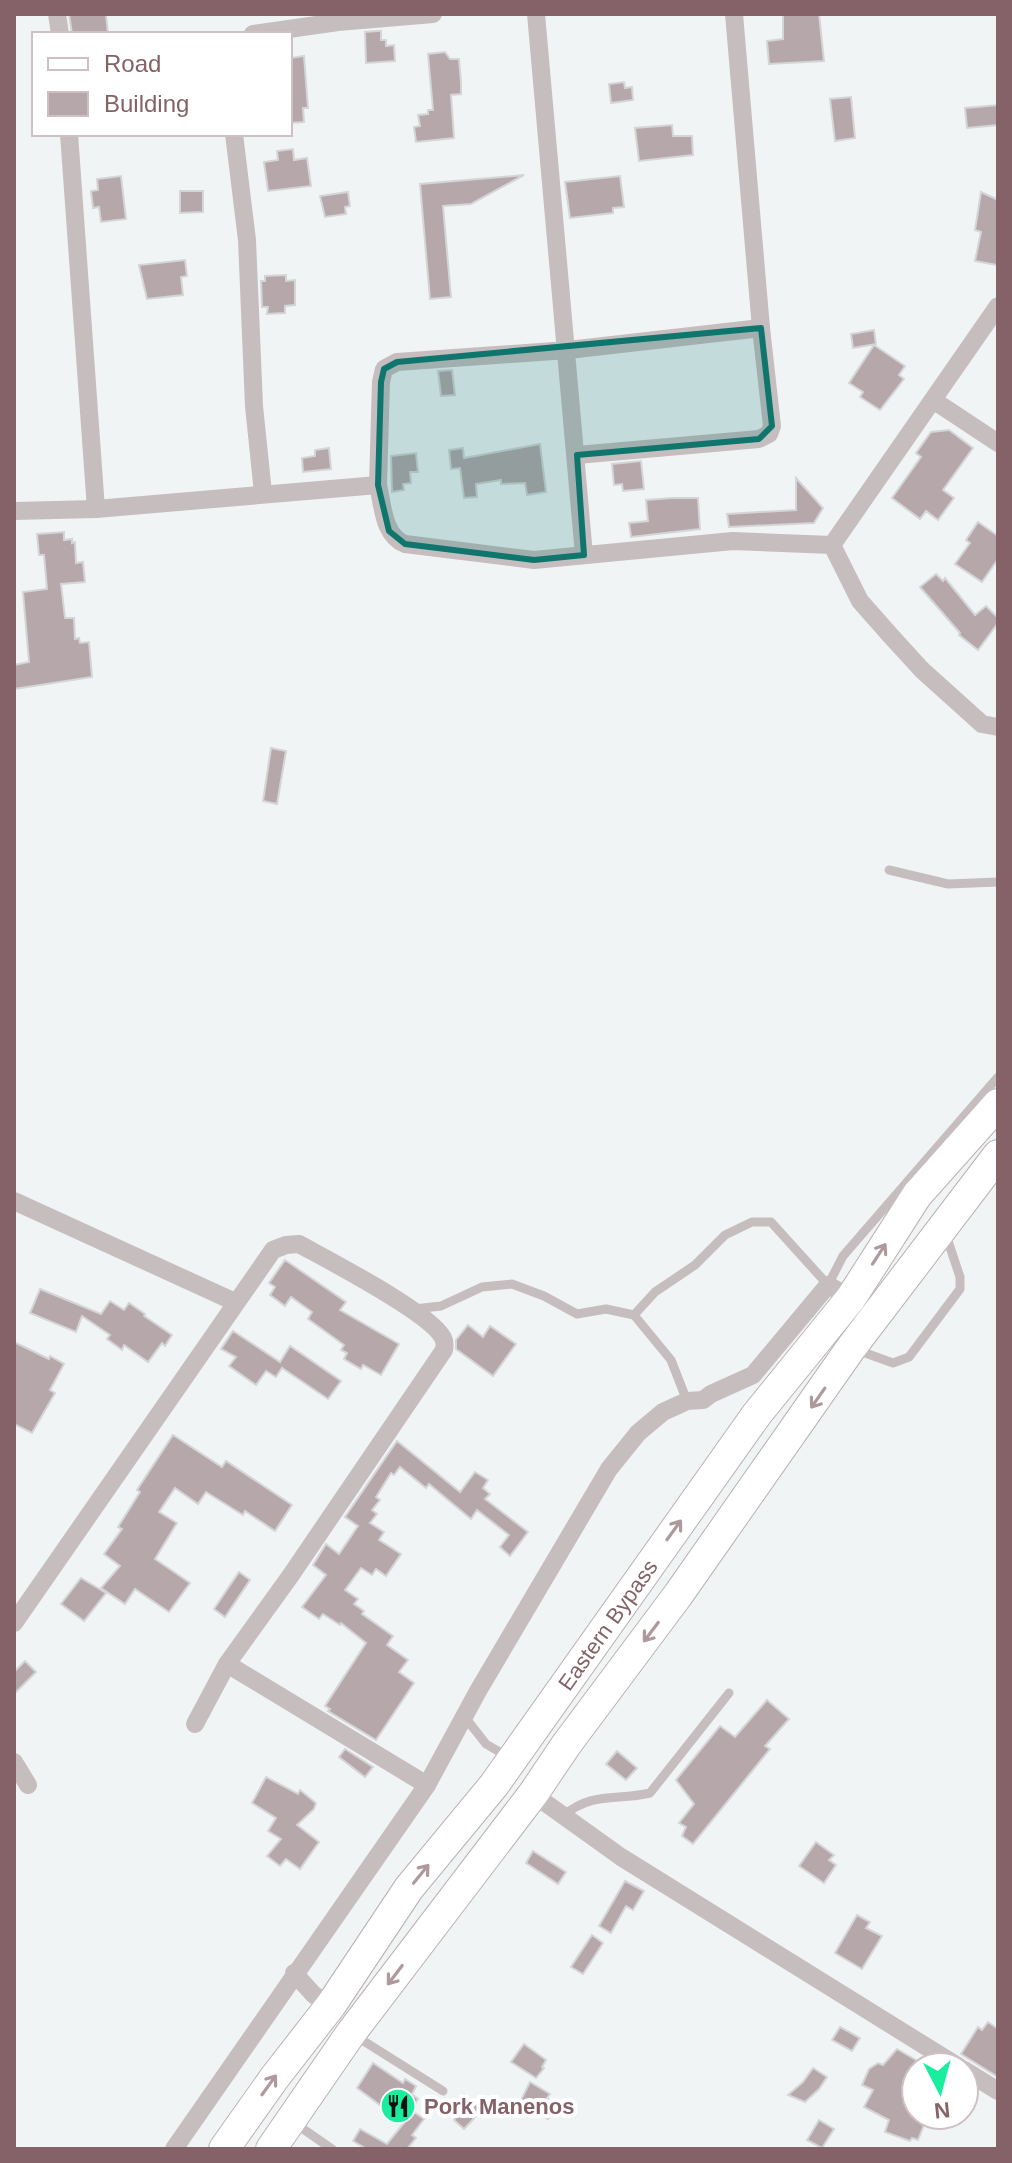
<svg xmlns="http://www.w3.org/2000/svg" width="1012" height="2163" font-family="Helvetica,sans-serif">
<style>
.building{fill:#b6a7ab;stroke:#d4d5d6;stroke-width:2}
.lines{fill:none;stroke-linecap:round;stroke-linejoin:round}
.primary-casing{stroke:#bab0b2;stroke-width:32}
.service{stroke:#c6bdbf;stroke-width:9}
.minor{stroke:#c6bdbf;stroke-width:18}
.primary{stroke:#fff;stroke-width:30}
.oneway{stroke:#af999d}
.marked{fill:#0f766e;fill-opacity:0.2;stroke:#0f766e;stroke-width:6;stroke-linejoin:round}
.labels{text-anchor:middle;stroke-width:8;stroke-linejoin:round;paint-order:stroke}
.street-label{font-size:22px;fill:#846268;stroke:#fff}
.poi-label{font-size:22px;font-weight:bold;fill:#846268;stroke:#fff;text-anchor:start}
</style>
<rect width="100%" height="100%" fill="#f1f4f5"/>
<!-- building -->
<g class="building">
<polygon points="69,14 106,14 108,34 72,34"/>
<polygon points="783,14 819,14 824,61 769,64 767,41 783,39"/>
<polygon points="378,31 381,31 381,40 386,40 386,46 394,45 395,61 366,63 365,32"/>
<polygon points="445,52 450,59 459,59 461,83 461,94 451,95 454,138 416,142 414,127 420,126 418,115 428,114 428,110 433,110 428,54"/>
<polygon points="304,56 308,108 303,108 304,122 290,123 290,58"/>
<polygon points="624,82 625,88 632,87 633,100 611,103 609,84"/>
<polygon points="851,97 855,138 835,141 830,99"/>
<polygon points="998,105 998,125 967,128 965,108"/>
<polygon points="672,125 673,136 692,136 693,155 639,161 635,128"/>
<polygon points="293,149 294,160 307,158 311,186 268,191 264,162 278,160 277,151"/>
<polygon points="524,175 471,204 443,206 451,297 430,299 420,184"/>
<polygon points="121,176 126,219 101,222 99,207 93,208 91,191 98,190 97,179"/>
<polygon points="620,176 624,207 613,208 613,213 570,218 565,182"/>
<polygon points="180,191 203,191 203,212 180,213"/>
<polygon points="348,192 350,206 345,207 346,214 325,217 320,196"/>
<polygon points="981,192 998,200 997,265 975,261 981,232 975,230"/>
<polygon points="185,260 187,276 181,277 183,295 147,299 139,265"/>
<polygon points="286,275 286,281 295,280 295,305 285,306 285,313 267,314 268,307 262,307 261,281 265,281 265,276"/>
<polygon points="874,330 876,344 853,348 851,334"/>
<polygon points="874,345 905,366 899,375 904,379 880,410 860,397 863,392 849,383"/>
<polygon points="452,370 455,395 441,396 438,371"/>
<polygon points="949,430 973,448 943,490 954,498 938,520 926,511 920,519 892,498 921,457 916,453 931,432"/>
<polygon points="540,444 546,492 527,495 525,483 501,484 501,480 476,484 477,497 464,498 460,468 451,469 449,450 463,448 464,458"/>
<polygon points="329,448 331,469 303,472 302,458 315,456 315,450"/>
<polygon points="416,453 418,472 410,472 411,483 403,484 404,490 392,492 391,456"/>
<polygon points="641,461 644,489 623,491 622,484 614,485 612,464"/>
<polygon points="796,478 823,508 814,523 729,527 727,514 796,510"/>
<polygon points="672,498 698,498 700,529 631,537 629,523 648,521 646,500"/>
<polygon points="978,522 998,536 998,559 982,582 955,564 970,543 966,540"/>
<polygon points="64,532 64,540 72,539 72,543 75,542 76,563 83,562 85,582 61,584 65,618 74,618 75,639 79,638 80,643 89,642 92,677 14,689 14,665 29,662 23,592 47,589 44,555 39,555 37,534"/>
<polygon points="936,574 943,581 945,578 975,615 986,606 998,618 998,623 978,650 959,635 960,633 920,587"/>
<polygon points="271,748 286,751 277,804 263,801"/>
<polygon points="285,1260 346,1302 340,1310 399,1344 381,1375 363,1365 361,1369 344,1359 347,1353 341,1350 344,1345 308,1319 312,1312 291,1297 285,1306 270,1295 275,1287 269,1283"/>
<polygon points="40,1289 101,1314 110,1301 124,1310 129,1303 145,1314 144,1316 172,1335 165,1346 162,1343 148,1362 124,1345 122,1350 107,1339 110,1335 82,1316 76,1332 30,1313"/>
<polygon points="468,1325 483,1337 490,1326 516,1344 493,1376 456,1349 456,1340"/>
<polygon points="233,1331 280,1362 290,1346 341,1381 328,1399 282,1368 276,1377 266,1371 256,1385 229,1366 236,1357 221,1349"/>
<polygon points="14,1342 49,1359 50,1356 64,1364 50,1390 55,1393 32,1433 14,1424"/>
<polygon points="173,1435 222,1467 226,1461 292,1505 275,1531 245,1511 243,1515 206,1492 198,1504 175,1488 159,1512 177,1523 155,1559 190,1583 169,1612 135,1589 125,1604 101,1588 120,1566 104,1554 122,1529 118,1527 140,1492 137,1490"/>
<polygon points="397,1441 460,1492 475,1472 488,1480 483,1488 490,1494 485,1499 528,1532 510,1556 500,1547 509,1535 477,1510 471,1519 429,1484 426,1488 400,1467 394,1475 391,1473 376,1497 380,1500 372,1510 377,1514 370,1523 384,1532 379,1540 401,1554 386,1576 376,1569 372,1575 361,1568 345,1590 358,1599 354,1604 364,1611 362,1614 393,1636 387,1645 408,1660 399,1672 414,1683 376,1740 328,1711 330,1709 325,1706 366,1643 341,1623 340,1625 323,1614 319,1619 302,1607 326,1575 313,1565 326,1544 339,1554 358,1526 345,1517"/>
<polygon points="239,1572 250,1580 225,1617 214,1609"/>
<polygon points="81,1578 106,1593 84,1621 61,1604"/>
<polygon points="25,1661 36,1672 14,1694 14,1672"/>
<polygon points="767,1700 789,1719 765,1746 770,1749 693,1844 682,1836 686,1827 679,1823 694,1804 676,1780 720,1726 735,1737"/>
<polygon points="345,1749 373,1767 365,1777 339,1757"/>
<polygon points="617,1751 637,1768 626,1780 606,1764"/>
<polygon points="266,1777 298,1794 300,1790 316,1803 314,1809 297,1825 319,1842 300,1869 286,1859 280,1866 267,1856 281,1839 268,1831 276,1818 252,1803"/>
<polygon points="816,1842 834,1855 829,1860 836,1865 824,1883 799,1866"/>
<polygon points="533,1851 566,1872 558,1884 526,1863"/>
<polygon points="625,1881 644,1891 633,1910 626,1906 611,1933 599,1926"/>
<polygon points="857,1915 870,1922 866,1928 882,1936 862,1969 835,1953"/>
<polygon points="592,1935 603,1943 583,1974 571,1967"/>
<polygon points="988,2022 998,2029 998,2077 961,2054 978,2027 982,2030"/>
<polygon points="840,2027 860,2038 852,2051 832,2040"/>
<polygon points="524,2044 546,2060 542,2067 544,2068 536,2078 511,2062"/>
<polygon points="897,2049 916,2060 916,2115 928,2115 918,2140 912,2138 910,2141 885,2132 889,2120 864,2107 873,2090 862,2085 869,2069 878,2063 883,2065"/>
<polygon points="373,2063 403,2083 405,2079 416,2086 412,2094 418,2099 411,2110 424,2119 412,2135 416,2138 407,2149 367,2149 353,2141 360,2129 387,2144 404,2123 357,2088"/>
<polygon points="813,2068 827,2077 819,2089 805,2102 788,2095 803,2082"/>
<polygon points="530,2082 550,2094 547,2098 555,2107 548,2119 520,2102"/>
<polygon points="464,2094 482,2110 464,2129 454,2120 462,2110 455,2103"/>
<polygon points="819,2120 834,2129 822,2148 807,2140"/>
</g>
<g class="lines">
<defs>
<g id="primary">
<path id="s1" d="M224 2149 275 2077 331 2005 409 1888 494 1785 757 1414 851 1298 917 1195 998 1104"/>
<polyline points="271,2149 351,2033 533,1794 566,1745 678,1595 851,1348 998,1155"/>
</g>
</defs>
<!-- primary casing -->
<use href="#primary" class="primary-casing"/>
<!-- service -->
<g class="service">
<polyline points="889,870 948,884 998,882"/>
<polyline points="414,1309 441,1306 482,1287 512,1284 544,1296 577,1314 606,1309 634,1315"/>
<polyline points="857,1350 893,1363 909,1357 960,1289 960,1277 946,1235"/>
<polyline points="687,1401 671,1360 634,1315 655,1292 695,1265 725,1235 752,1222 771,1222 828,1285 843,1256 998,1077"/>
<polyline points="464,1716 486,1744 508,1757"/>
<path d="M563 1816C593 1791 616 1801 650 1793L729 1693"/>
<polyline points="354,2035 443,2091"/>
<polyline points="293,2122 332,2149"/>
</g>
<!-- minor -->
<g class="minor">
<polyline points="57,14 60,34"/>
<polyline points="536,14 584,555"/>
<polyline points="253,34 338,22 433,14"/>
<polyline points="69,134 96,509"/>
<polyline points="234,134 247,240 254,406 263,493"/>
<polyline points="933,400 998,443"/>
<polyline points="577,455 759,439 769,434 772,426 761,328"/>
<path d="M378 485C383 506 383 535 405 544L534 560 733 541 832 545"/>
<polyline points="14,511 96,509 378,485 381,382 384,369 397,362 568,350 761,328 734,14"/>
<polyline points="832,545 998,306"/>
<polyline points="832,545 860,601 890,635 922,670 982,724 998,727"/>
<polyline points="14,1201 235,1302"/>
<path d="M14 1623 273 1250 286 1245 299 1244C328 1260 431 1313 443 1338 445 1342 445 1345 444 1350L291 1575 227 1664 427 1785"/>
<polyline points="195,1724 227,1664"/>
<polyline points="14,1762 28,1785"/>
<polyline points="533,1794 621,1857 959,2067"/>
<polyline points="294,1973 314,1995 331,2005"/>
<polyline points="964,2070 998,2091"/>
<polyline points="174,2149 427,1785 478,1691 609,1469 638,1433 663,1412 687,1401 703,1400 711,1394 753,1375 828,1285 851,1298"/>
</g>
<!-- primary -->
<use href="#primary" class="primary"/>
</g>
<!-- one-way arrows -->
<defs><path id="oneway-shaft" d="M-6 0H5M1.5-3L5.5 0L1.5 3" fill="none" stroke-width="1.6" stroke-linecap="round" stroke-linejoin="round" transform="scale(2)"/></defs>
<g class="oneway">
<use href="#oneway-shaft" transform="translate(879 1254) rotate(-57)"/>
<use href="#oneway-shaft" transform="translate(818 1398) rotate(125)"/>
<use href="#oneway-shaft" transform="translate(674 1530) rotate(-54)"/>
<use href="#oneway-shaft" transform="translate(651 1632) rotate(127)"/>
<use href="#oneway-shaft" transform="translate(421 1874) rotate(-51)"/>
<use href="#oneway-shaft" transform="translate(395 1975) rotate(127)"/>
<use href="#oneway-shaft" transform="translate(269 2085) rotate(-54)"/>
</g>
<!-- marked area -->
<path class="marked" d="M761 328 772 426 759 439 577 455 584 555 534 560 405 544 389 531 378 485 381 382 384 369 397 362Z"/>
<!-- icons -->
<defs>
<symbol id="restaurant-disc" viewBox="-11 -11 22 22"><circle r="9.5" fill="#18ee9e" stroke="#fff"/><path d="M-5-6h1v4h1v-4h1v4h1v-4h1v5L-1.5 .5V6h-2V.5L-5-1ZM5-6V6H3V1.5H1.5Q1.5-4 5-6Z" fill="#111"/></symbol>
</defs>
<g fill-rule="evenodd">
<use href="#restaurant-disc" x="378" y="2086" width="40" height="40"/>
</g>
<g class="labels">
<!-- street labels -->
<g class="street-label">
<text dy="8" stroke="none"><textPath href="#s1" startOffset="650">Eastern Bypass</textPath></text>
</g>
<!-- poi labels -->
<g class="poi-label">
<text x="424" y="2114">Pork Manenos</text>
</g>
</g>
<!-- border -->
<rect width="1012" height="2163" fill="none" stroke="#846268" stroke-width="32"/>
<!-- legend -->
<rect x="32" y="32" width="260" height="104" fill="#ffffff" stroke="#cec0c3" stroke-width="2"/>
<rect x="48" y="58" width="40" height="12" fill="#ffffff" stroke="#cec0c3" stroke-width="2"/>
<text x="104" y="72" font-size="24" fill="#846268">Road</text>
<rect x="48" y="92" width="40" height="24" fill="#b6a7ab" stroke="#cec0c3" stroke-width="2"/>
<text x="104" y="112" font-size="24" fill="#846268">Building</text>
<!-- north arrow -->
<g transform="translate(940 2091) rotate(174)"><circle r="38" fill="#ffffff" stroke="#cec0c3" stroke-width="2"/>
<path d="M0-6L14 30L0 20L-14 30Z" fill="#18ee9e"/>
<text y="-12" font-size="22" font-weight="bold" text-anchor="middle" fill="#846268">N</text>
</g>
</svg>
